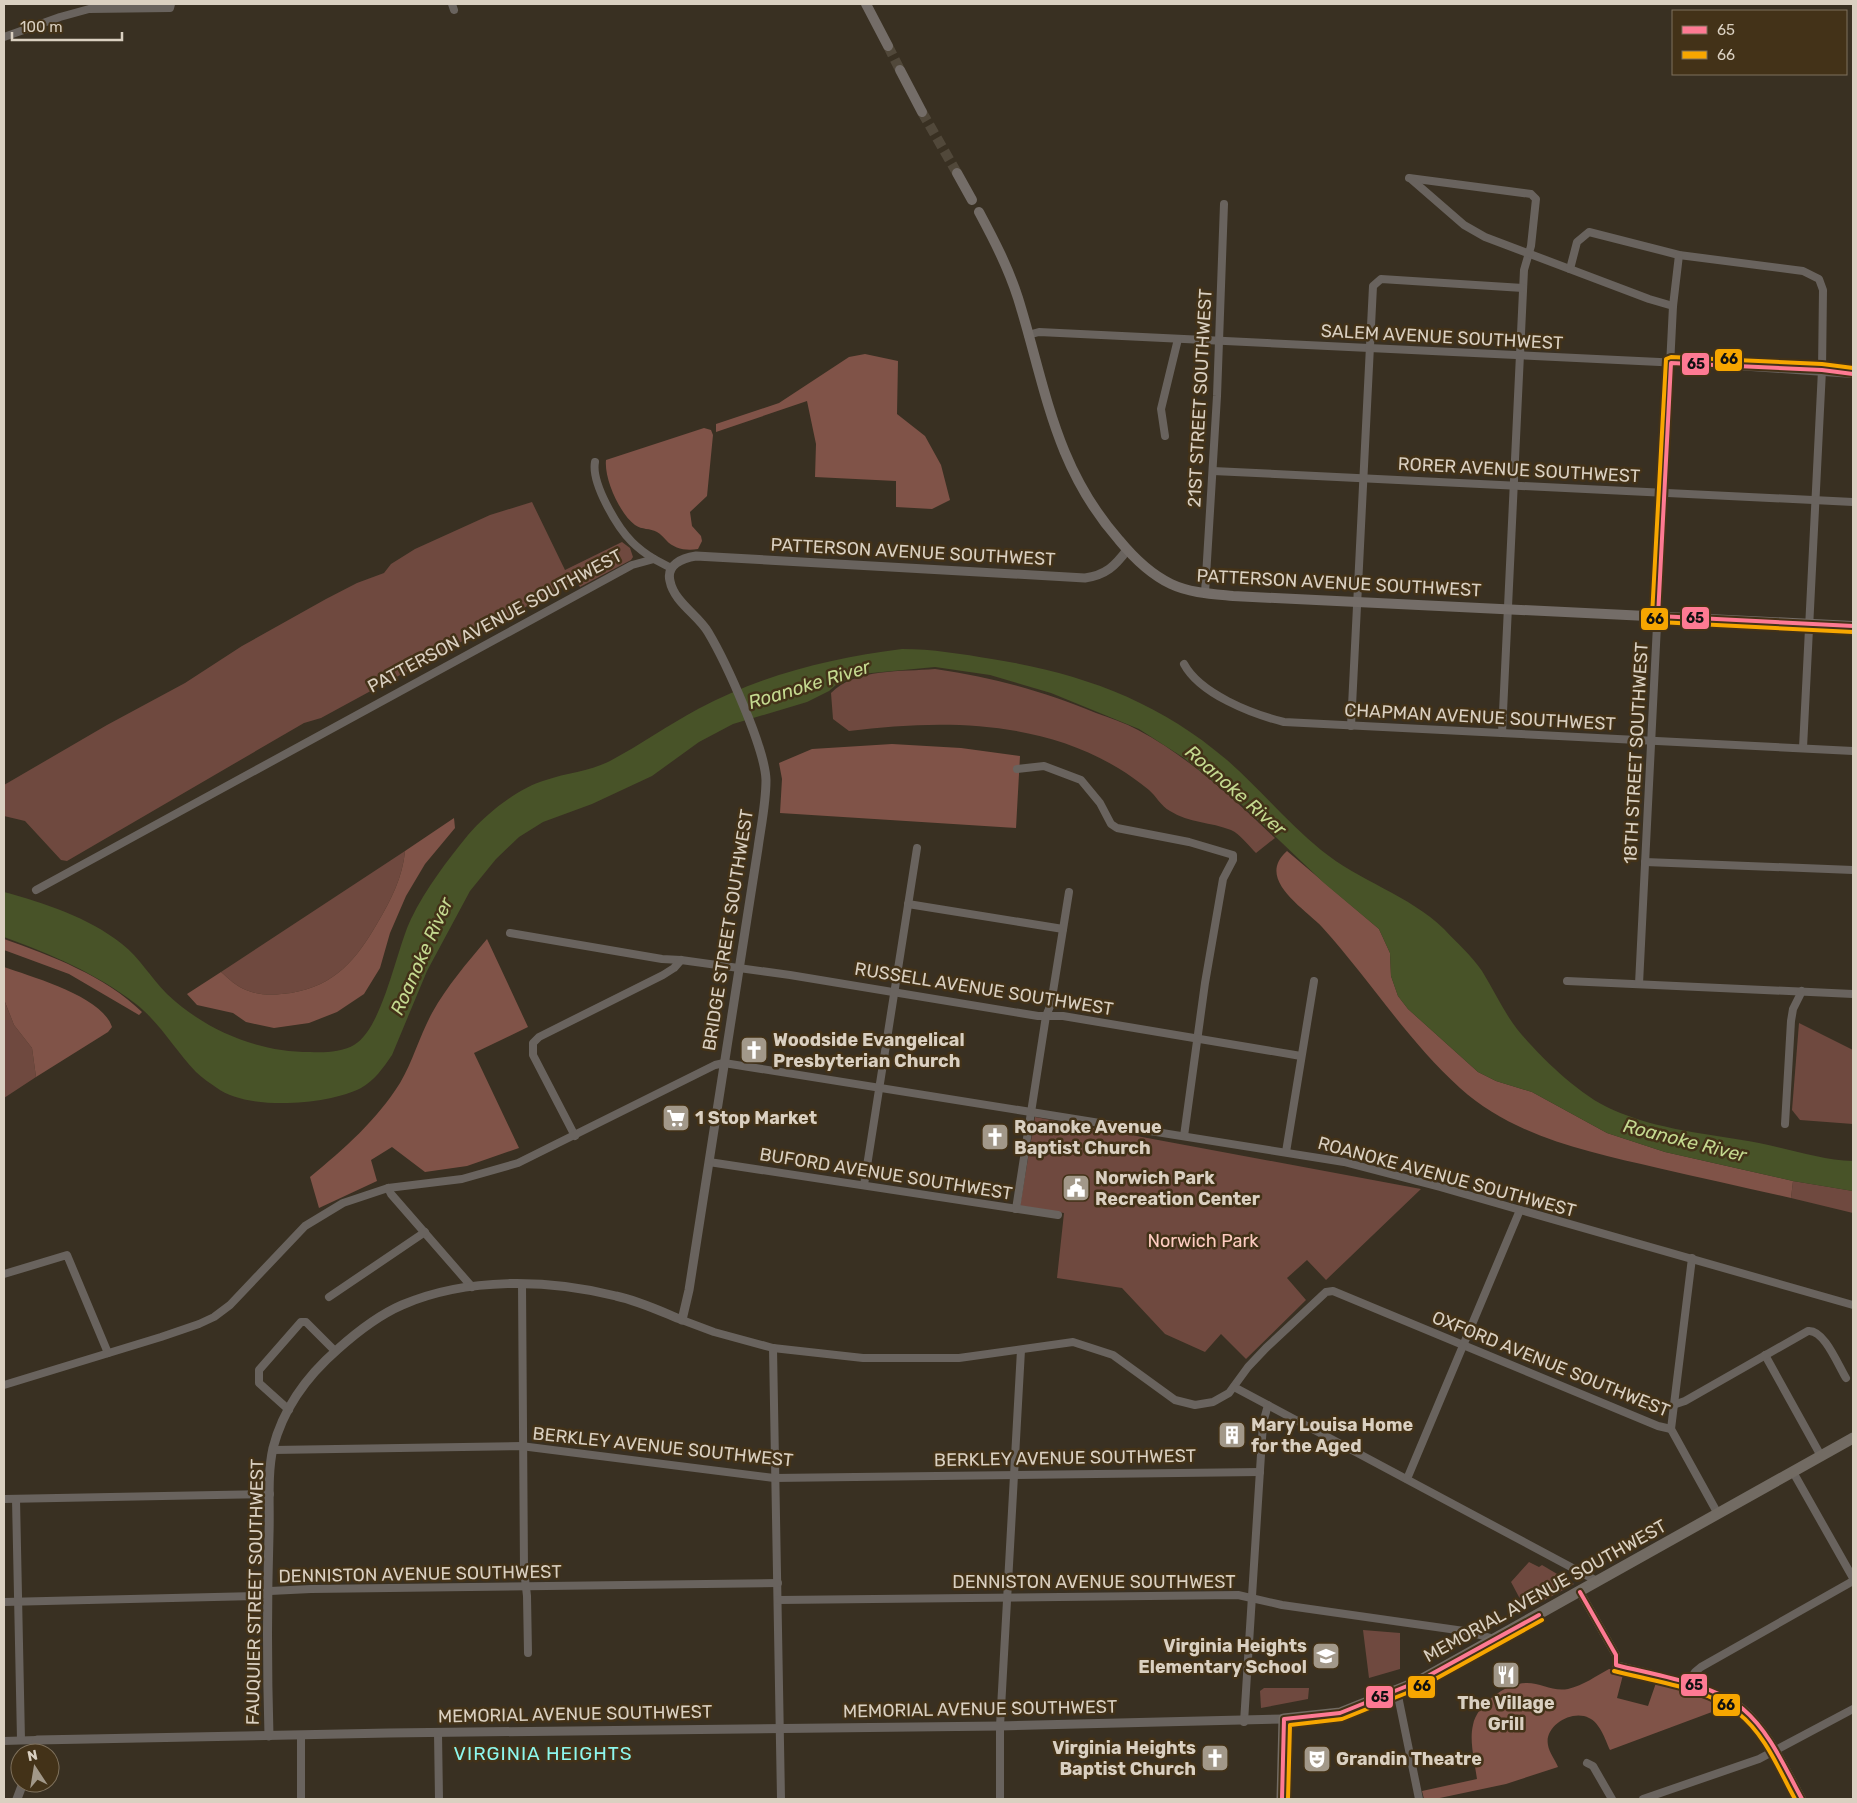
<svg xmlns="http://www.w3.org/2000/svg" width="1857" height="1803" font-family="Rubik,sans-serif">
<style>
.green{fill:#6f493f}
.forest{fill:#805348}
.water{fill:#485328}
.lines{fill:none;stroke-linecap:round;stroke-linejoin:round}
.secondary-tunnel{stroke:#51483a;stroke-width:10;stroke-dasharray:10 5;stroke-linecap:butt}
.minor{stroke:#69635e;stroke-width:8}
.tertiary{stroke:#69635e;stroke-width:9}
.secondary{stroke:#746d68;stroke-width:10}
.primary{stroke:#726b63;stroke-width:11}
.bus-1-casing{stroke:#433218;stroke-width:8}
.bus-2-casing{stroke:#433218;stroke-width:8}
.bus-1{stroke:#fe7a93;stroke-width:4}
.bus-2{stroke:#f7a600;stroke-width:4}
.labels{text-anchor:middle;stroke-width:5;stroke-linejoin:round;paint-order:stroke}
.street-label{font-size:18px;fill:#dad0c1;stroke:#433218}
.poi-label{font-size:18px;font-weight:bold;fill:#dad0c1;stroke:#433218;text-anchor:start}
.park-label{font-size:18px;fill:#feccc1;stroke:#433218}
.water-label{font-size:19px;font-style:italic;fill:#c4d98f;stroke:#433218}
.neighbourhood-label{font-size:19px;letter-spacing:1px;fill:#8df7ee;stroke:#433218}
.line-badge{stroke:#433218;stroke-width:2}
.pale-badge-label{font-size:14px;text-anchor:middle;font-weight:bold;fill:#111}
</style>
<rect width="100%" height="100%" fill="#393022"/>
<!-- green -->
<g class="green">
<polygon points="532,502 565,570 622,542 630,548 633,557 631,560 580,587 575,580 321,718 304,723 67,861 61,860 25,821 4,816 4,785 107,725 185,683 242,646 326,599 357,583 384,573 391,564 415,549 490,515"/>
<path d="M935 669C995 678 1040 690 1096 713 1110 718 1125 723 1138 730 1189 757 1234 799 1275 838L1256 853C1249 846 1240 834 1231 830 1211 822 1189 823 1170 811 1161 806 1156 796 1149 790 1139 782 1128 774 1118 768 1037 719 939 720 849 731L833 719 831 693C855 668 903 672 935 669Z"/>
<path d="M405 851C403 876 391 900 378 922 356 960 336 985 291 993 277 995 259 996 246 990 237 987 228 978 221 972Z"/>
<polygon points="4,988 5,1002 14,1025 32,1048 36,1077 4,1098"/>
<polygon points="1799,1023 1853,1050 1853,1124 1800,1120 1792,1110"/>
<polygon points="1035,1117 1421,1189 1326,1280 1307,1260 1287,1278 1306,1300 1246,1359 1221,1334 1205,1352 1165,1334 1122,1288 1057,1278 1064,1213 1020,1206"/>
<polygon points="1793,1181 1853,1191 1853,1213 1791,1198"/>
<polygon points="1529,1562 1539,1567 1542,1565 1574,1584 1532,1607 1519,1597 1511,1582"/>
<polygon points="1363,1630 1400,1633 1400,1669 1369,1678"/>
<polygon points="1264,1688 1309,1688 1308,1699 1261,1708 1260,1691"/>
</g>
<!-- forest -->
<g class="forest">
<polygon points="865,354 898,361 897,414 925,436 941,465 950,500 932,509 896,507 896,481 815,477 816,444 807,401 716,432 716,424 779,403 849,357"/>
<path d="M704 428 711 430 713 435 707 496 690 512 692 526 701 536 702 541 698 549C686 551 674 549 666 540 663 537 661 534 657 532 650 528 642 530 635 525 620 514 604 479 606 460Z"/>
<polygon points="892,744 961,748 1020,756 1016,828 780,813 782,779 779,763 812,749"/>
<path d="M454 818 455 828 425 864 406 896 390 933 380 968 364 994 337 1012 309 1023 274 1028 246 1022 233 1013 197 1005 187 994 221 972C228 978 237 987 246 990 259 996 277 995 291 993 336 985 356 960 378 922 391 900 403 876 405 851Z"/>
<path d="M1287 851 1379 929 1390 953 1391 976 1398 996 1408 1009 1478 1072 1496 1081 1532 1092 1607 1133 1665 1152 1793 1181 1791 1198C1747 1188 1702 1178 1658 1168 1589 1152 1514 1137 1460 1088 1407 1040 1370 980 1322 927 1304 908 1255 879 1287 851Z"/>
<path d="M4 939C52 956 105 976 142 1012L139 1015 69 974 4 950Z"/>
<path d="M487 939 528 1027 474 1053 519 1148 467 1166 425 1172 392 1147 371 1160 377 1181 319 1208 310 1177C344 1149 377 1120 400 1083 413 1061 420 1035 432 1013 447 986 467 963 487 939Z"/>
<path d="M4 967C32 977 102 996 112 1027L108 1032 36 1077 32 1048 14 1025 5 1002Z"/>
<path d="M1609 1669 1624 1671 1617 1698 1648 1706 1657 1680 1717 1698 1728 1706 1610 1750C1605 1739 1600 1723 1589 1718 1572 1709 1544 1726 1548 1745 1549 1752 1555 1760 1558 1767L1506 1784 1435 1799H1424L1422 1791 1477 1779C1475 1763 1469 1741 1473 1725 1477 1704 1506 1683 1527 1683 1541 1683 1553 1692 1568 1689 1584 1685 1596 1676 1609 1669Z"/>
</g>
<!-- water -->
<path class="water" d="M902 649C932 649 962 654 992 659 1080 673 1157 700 1227 760 1259 788 1287 822 1321 850 1359 881 1409 895 1444 929 1456 942 1472 956 1482 971 1494 990 1503 1011 1517 1029 1539 1056 1579 1095 1611 1109 1657 1130 1710 1134 1759 1143 1790 1149 1822 1160 1853 1161V1191L1793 1181 1665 1152 1607 1133 1532 1092 1496 1081 1478 1072 1408 1009 1398 996 1391 976 1390 953 1379 929 1324 883 1239 802 1184 758 1139 729 1051 693 990 675 935 667 861 674 836 685 829 691 807 702 733 724 699 742 652 776 592 804 543 822 519 837 496 859 470 891 427 971 392 1055C384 1067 374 1081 361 1088 328 1105 248 1111 217 1088 210 1083 202 1078 196 1072 175 1050 160 1023 136 1004 96 973 50 954 4 937V892C44 903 88 917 122 944 139 957 151 978 167 994 205 1030 257 1052 310 1052 323 1053 342 1052 354 1045 383 1028 396 950 411 919 426 888 447 861 468 835 487 813 518 788 546 780 566 773 591 771 610 761 640 745 668 725 698 709 762 675 830 658 902 649Z"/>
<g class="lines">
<!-- secondary-tunnel -->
<g class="secondary-tunnel">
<polyline points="888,46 900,70"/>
<polyline points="922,112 957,173"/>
</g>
<!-- minor -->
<g class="minor">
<polyline points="452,4 454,10"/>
<polyline points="4,37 60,17 89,9 170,8 171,4"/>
<polyline points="1409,178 1531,194 1536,199 1531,246 1524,270 1502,733"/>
<polyline points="1411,179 1464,225 1485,237 1649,299 1673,306"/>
<polyline points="1570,269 1577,242 1589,232 1679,255 1803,271 1819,279 1823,290 1822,370 1803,748"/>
<polyline points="1028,335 1039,332 1722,365 1853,374"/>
<polyline points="1165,436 1161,409 1178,339"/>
<path d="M595 462C591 483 617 527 632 542 639 549 646 554 654 559"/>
<polyline points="1213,471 1853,502"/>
<polyline points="1205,593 1217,396 1224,204"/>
<path d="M1184 664C1200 694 1252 714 1284 722L1853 751"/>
<polyline points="1351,726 1373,286 1381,279 1523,288"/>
<polyline points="1017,769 1044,766 1081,780 1100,803 1111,824 1117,828 1189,842 1233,855 1233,860 1223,879 1205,983 1184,1136"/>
<polyline points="1645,862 1853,870"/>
<polyline points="36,890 632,565 654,559 671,568"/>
<polyline points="908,904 1063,929"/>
<polyline points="510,933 662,959 681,960 790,975 1038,1016 1063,1016 1301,1056"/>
<polyline points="1567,981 1853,994"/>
<polyline points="1639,984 1673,306 1679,255"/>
<polyline points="1785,1124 1791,1021 1793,1009 1802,991"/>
<polyline points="575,1136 533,1055 533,1043 539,1037 663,975 674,968 681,960"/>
<polyline points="1286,1152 1314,981"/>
<polyline points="709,1162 1058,1215"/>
<polyline points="864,1185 917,848"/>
<polyline points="388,1188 391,1194 472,1287"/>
<polyline points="1016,1209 1046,1016 1051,1004 1069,892"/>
<polyline points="1692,1258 1671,1429 1718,1514"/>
<polyline points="4,1274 67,1255 108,1353"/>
<polyline points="522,1284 524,1570 527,1596 528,1653"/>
<polyline points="329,1297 425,1232"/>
<polyline points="682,1320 714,1332 773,1348 863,1358 959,1358 1073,1342 1113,1355 1175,1400 1195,1405 1213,1402 1229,1393 1248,1367 1266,1348 1326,1292 1333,1291 1658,1426 1671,1429"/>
<polyline points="773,1348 781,1799"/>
<polyline points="1765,1355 1821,1456"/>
<polyline points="4,1385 161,1337 199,1324 214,1317 230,1305 305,1226 343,1203 388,1188 462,1179 518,1163 715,1065 724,1063 1344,1162 1440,1187 1853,1305"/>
<polyline points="1234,1387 1597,1581"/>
<path d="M1673 1405 1685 1401 1808 1331C1824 1329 1838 1365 1846 1378"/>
<polyline points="289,1410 259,1383 259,1370 301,1322 306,1322 335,1351"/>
<polyline points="273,1450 521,1446 774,1478 1260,1472"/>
<polyline points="1793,1472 1853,1578"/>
<polyline points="1407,1479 1520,1210"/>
<polyline points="4,1499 270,1494"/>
<polyline points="16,1499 21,1740"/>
<path d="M1580 1592 1616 1655V1665C1648 1674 1718 1687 1742 1708 1769 1731 1785 1768 1802 1799"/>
<polyline points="778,1600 1238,1595 1282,1605 1464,1631 1495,1639"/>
<polyline points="4,1602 258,1596 270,1591 311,1589 778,1583"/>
<polyline points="1687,1685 1695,1672 1701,1667 1853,1581"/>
<polyline points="1397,1691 1419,1799"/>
<polyline points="1244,1722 1263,1423 1268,1405"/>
<polyline points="438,1733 439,1799"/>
<polyline points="4,1741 37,1740"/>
<polyline points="1587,1763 1593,1766 1612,1799"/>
<polyline points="301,1799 301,1735"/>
<polyline points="1000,1799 1000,1726 1021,1350"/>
<polyline points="1643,1799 1759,1759 1853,1709"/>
</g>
<!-- tertiary -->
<g class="tertiary">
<path d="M269 1736C267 1668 267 1601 269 1534 270 1506 267 1475 273 1448 283 1409 308 1375 338 1349 357 1332 379 1315 402 1305 467 1277 548 1279 616 1296 639 1301 660 1311 682 1320L689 1290 758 848C761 826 766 803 766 780 765 748 726 662 708 632 698 615 674 602 670 581 666 565 682 558 696 556L1085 578C1106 575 1115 566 1127 550"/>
<polyline points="32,1753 37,1740 389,1733 1000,1726 1284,1719"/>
<polyline points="17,1799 23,1783"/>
</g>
<!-- secondary -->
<g class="secondary">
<polyline points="866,4 888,46"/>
<polyline points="900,70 922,112"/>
<polyline points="957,173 972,200"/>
<path d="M979 212C994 240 1008 267 1018 298 1046 388 1054 466 1119 540 1133 557 1150 574 1171 584 1190 593 1212 594 1233 596L1853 626"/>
</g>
<!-- primary -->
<polyline class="primary" points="1282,1799 1284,1719 1340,1713 1417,1682 1853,1438"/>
<defs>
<g id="bus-1">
<polyline points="1853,374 1822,370 1671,363 1658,616 1853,626"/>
<path d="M1580 1592 1616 1655V1665C1654 1675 1712 1683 1743 1709 1770 1732 1785 1768 1802 1799"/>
<polyline points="1282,1799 1284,1719 1340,1713 1417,1682 1539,1615"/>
</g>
<g id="bus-2">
<polyline points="1853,632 1658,622 1652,616 1666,359 1671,357 1822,364 1853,368"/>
<path d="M1614 1671C1652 1681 1707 1688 1738 1713 1765 1734 1779 1770 1795 1799"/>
<polyline points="1288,1799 1290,1725 1342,1719 1419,1688 1542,1620"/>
</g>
</defs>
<!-- bus-1 casing -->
<use href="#bus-1" class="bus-1-casing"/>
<!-- bus-2 casing -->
<use href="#bus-2" class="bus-2-casing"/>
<!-- bus-1 -->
<use href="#bus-1" class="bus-1"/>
<!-- bus-2 -->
<use href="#bus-2" class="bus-2"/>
</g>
<!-- icons -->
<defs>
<symbol id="church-square" viewBox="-11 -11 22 22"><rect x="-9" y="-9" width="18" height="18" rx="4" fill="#a29889" stroke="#433218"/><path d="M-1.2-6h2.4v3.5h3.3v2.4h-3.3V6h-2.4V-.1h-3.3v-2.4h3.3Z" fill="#fff"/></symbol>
<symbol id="supermarket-square" viewBox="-11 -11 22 22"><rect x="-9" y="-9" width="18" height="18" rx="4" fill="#a29889" stroke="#433218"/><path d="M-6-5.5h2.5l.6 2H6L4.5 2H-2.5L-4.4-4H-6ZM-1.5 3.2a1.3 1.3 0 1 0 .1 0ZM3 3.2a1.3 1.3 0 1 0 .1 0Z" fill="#fff"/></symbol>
<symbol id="civic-square" viewBox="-11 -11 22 22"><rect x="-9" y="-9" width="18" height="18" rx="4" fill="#a29889" stroke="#433218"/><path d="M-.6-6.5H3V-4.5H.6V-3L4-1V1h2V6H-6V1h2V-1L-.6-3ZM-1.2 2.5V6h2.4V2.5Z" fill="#fff"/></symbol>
<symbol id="building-square" viewBox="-11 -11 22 22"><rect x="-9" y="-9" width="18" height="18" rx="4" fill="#a29889" stroke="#433218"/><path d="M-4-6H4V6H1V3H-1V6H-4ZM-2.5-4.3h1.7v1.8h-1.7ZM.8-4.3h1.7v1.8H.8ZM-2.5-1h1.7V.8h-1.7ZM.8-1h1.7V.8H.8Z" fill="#fff"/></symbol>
<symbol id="school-square" viewBox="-11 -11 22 22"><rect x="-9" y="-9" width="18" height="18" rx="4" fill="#a29889" stroke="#433218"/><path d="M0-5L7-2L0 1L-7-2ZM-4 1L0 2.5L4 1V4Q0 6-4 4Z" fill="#fff"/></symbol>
<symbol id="restaurant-square" viewBox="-11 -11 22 22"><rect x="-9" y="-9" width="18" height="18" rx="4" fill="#a29889" stroke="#433218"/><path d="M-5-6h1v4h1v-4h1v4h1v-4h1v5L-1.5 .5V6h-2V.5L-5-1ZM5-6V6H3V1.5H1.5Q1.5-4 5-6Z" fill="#fff"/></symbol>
<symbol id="theatre-square" viewBox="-11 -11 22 22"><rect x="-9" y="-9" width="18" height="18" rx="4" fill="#a29889" stroke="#433218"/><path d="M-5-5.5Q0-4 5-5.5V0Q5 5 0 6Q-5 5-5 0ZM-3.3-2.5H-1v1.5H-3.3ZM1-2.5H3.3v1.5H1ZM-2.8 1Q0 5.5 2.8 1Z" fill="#fff"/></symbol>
</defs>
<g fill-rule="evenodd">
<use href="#church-square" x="738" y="1034" width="32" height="32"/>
<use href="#supermarket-square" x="660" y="1102" width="32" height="32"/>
<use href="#church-square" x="979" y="1121" width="32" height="32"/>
<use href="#civic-square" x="1060" y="1172" width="32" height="32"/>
<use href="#building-square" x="1216" y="1419" width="32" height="32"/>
<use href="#school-square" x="1310" y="1640" width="32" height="32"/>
<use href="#restaurant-square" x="1490" y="1659" width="32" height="32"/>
<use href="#church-square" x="1199" y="1742" width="32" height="32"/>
<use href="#theatre-square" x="1301" y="1743" width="32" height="32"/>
</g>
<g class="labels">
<!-- street labels -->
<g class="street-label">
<text transform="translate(1442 337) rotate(3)" y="6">SALEM AVENUE SOUTHWEST</text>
<text transform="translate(1200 398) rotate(-87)" y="6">21ST STREET SOUTHWEST</text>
<text transform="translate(1519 470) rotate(3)" y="6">RORER AVENUE SOUTHWEST</text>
<text transform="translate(913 552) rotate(3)" y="6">PATTERSON AVENUE SOUTHWEST</text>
<text transform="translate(1339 583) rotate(3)" y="6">PATTERSON AVENUE SOUTHWEST</text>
<text transform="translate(495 621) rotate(-28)" y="6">PATTERSON AVENUE SOUTHWEST</text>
<text transform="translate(1480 717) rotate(3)" y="6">CHAPMAN AVENUE SOUTHWEST</text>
<text transform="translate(1636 753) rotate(-87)" y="6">18TH STREET SOUTHWEST</text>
<text transform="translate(728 930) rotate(-81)" y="6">BRIDGE STREET SOUTHWEST</text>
<text transform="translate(984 989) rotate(9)" y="6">RUSSELL AVENUE SOUTHWEST</text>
<text transform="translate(886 1174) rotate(9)" y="6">BUFORD AVENUE SOUTHWEST</text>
<text transform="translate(1447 1177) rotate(15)" y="6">ROANOKE AVENUE SOUTHWEST</text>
<text transform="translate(1551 1364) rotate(22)" y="6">OXFORD AVENUE SOUTHWEST</text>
<text transform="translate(663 1447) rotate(6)" y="6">BERKLEY AVENUE SOUTHWEST</text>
<text transform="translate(1065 1458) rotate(-1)" y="6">BERKLEY AVENUE SOUTHWEST</text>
<text transform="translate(420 1574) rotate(-1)" y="6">DENNISTON AVENUE SOUTHWEST</text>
<text x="1094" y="1588">DENNISTON AVENUE SOUTHWEST</text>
<text transform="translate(1545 1591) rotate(-29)" y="6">MEMORIAL AVENUE SOUTHWEST</text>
<text transform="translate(255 1592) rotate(-89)" y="6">FAUQUIER STREET SOUTHWEST</text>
<text transform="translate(980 1709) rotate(-1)" y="6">MEMORIAL AVENUE SOUTHWEST</text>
<text transform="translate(575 1714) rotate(-1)" y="6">MEMORIAL AVENUE SOUTHWEST</text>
</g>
<!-- poi labels -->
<g class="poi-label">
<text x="773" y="1046">Woodside Evangelical<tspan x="773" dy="21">Presbyterian Church</tspan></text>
<text x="695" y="1124">1 Stop Market</text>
<text x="1014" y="1133">Roanoke Avenue<tspan x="1014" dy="21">Baptist Church</tspan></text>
<text x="1095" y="1184">Norwich Park<tspan x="1095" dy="21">Recreation Center</tspan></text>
<text x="1251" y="1431">Mary Louisa Home<tspan x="1251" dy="21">for the Aged</tspan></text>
<text x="1307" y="1652" text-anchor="end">Virginia Heights<tspan x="1307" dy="21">Elementary School</tspan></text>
<text x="1506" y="1709" text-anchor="middle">The Village<tspan x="1506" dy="21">Grill</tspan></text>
<text x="1196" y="1754" text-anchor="end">Virginia Heights<tspan x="1196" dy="21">Baptist Church</tspan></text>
<text x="1336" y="1765">Grandin Theatre</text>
</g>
<!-- park labels -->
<g class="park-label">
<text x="1203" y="1247">Norwich Park</text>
</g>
<!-- water labels -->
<g class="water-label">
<text transform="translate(809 684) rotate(-17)" y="7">Roanoke River</text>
<text transform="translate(1236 790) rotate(41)" y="7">Roanoke River</text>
<text transform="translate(421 956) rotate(-66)" y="7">Roanoke River</text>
<text transform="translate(1685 1140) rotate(14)" y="7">Roanoke River</text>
</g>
<!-- neighbourhood labels -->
<g class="neighbourhood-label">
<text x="543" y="1760">VIRGINIA HEIGHTS</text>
</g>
</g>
<g class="line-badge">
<rect x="1714" y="348" width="29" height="24" rx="5" fill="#f7a600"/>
<rect x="1681" y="352" width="29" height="24" rx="5" fill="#fe7a93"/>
<rect x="1681" y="606" width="29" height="24" rx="5" fill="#fe7a93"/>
<rect x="1640" y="607" width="29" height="24" rx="5" fill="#f7a600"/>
<rect x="1680" y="1673" width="28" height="24" rx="5" fill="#fe7a93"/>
<rect x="1407" y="1675" width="29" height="24" rx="5" fill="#f7a600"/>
<rect x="1365" y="1685" width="29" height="24" rx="5" fill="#fe7a93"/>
<rect x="1712" y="1693" width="29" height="24" rx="5" fill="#f7a600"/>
</g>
<g class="pale-badge-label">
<text x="1729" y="364">66</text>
<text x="1696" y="369">65</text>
<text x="1695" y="623">65</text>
<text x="1655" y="624">66</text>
<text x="1694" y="1690">65</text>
<text x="1422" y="1691">66</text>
<text x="1380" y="1702">65</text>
<text x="1726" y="1710">66</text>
</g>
<!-- border -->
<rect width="1857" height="1803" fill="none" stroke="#dad0c1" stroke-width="10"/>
<!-- legend -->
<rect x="1672" y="10" width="175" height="65" fill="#433218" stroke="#7f715c"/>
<rect x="1682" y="26" width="25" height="8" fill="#fe7a93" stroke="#7f715c"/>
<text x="1717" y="35" font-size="15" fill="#dad0c1">65</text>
<rect x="1682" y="51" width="25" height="8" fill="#f7a600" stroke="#7f715c"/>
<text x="1717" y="60" font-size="15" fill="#dad0c1">66</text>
<!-- north arrow -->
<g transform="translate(35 1768) rotate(348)"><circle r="24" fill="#433218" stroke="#7f715c"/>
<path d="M0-4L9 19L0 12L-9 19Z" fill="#a29889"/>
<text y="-8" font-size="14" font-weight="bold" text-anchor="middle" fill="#dad0c1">N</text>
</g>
<!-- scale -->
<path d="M12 32v8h110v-8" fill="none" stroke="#dad0c1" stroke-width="2.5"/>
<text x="20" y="32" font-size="15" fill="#dad0c1" stroke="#433218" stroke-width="4" paint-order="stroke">100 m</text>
</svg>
